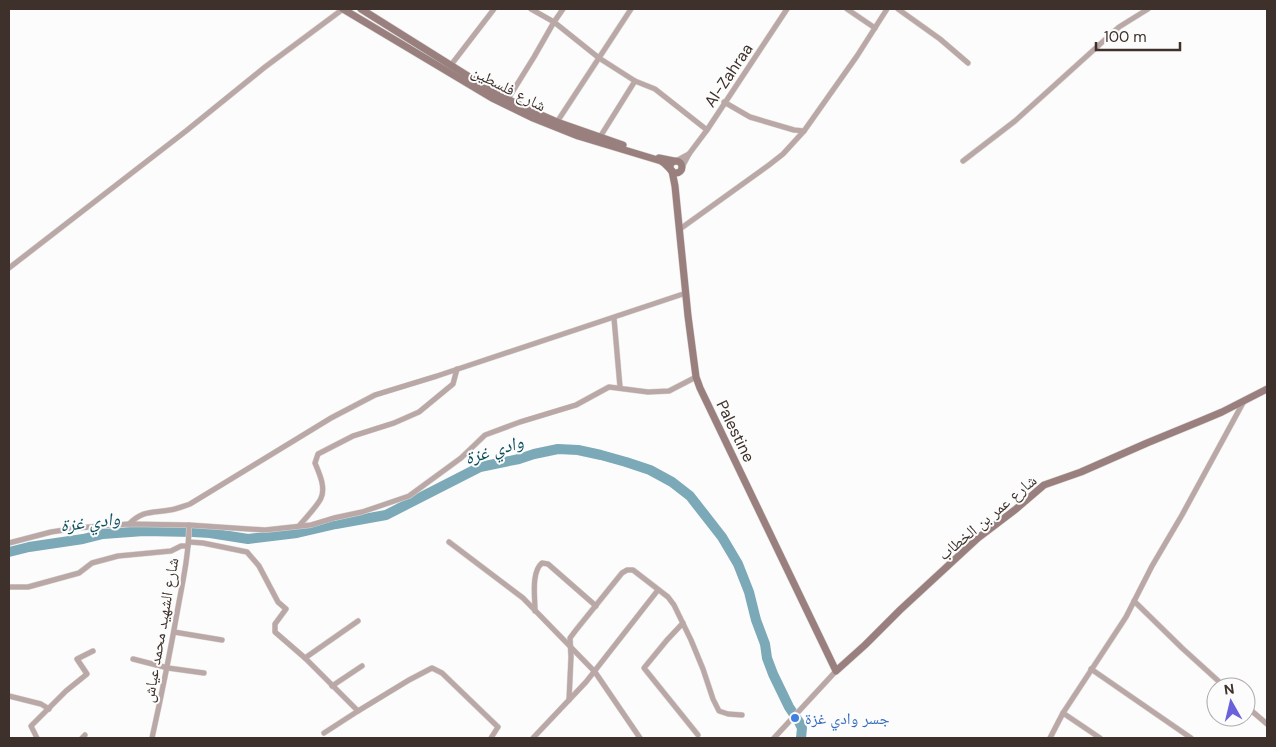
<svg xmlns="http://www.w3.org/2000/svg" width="1276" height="747" font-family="'DM Sans','Noto Naskh Arabic',sans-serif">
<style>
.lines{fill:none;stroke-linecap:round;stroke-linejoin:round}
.river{stroke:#7ca9b7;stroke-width:10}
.street-casing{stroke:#dad7d6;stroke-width:6}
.secondary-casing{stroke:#dad7d6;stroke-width:8}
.street{stroke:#baa8a7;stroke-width:5}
.secondary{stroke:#99807e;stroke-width:7}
.shop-dot{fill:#3f7fe0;stroke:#fcfcfc;stroke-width:2}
.labels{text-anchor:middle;stroke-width:4;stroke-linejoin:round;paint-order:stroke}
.street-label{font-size:16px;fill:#3e312b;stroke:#fcfcfc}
.shop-label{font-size:16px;fill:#366cbe;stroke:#fcfcfc;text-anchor:start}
.water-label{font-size:18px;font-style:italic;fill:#0c4e5d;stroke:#fcfcfc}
</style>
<rect width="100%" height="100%" fill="#fcfcfc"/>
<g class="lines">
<!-- river -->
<polyline class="river" points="9,552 29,547 83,539 103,534 144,531 193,532 210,533 248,539 297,533 336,524 386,515 480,467 519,459 534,454 558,449 578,450 601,455 626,462 650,470 672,482 690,496 722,537 738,564 749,592 756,620 765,644 767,658 773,674 789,707 799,722 802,728 801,738"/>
<defs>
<g id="street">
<polyline points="531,9 554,22 599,58 635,81 655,89 707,130"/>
<polyline points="847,9 875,28"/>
<polyline points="898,9 940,39 968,63"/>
<polyline points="451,65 494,9"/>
<polyline points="508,99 534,57 554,22 563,9"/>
<polyline points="724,102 750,117 794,130 804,131 857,56 887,9"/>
<polyline points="557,122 631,9"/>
<polyline points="600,137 635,81"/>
<polyline points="676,161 689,154"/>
<polyline points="963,161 1015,121 1119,27 1148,9"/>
<polyline points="681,169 689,154 707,130 787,9"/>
<polyline points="680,229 769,165 783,154 804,131"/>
<polyline points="9,268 186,131 265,67 343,9"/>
<polyline points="614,318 620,387"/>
<path d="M129 524C143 510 152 513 170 510 177 509 184 506 190 504L331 418 375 395 437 376 686 293"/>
<path d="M299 526C304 520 319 504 321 498 326 487 319 473 315 463L318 454 353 436 394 423 419 412 453 384 457 369"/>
<polyline points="189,542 203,543 247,552 259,566 278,602 286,609 275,624 275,632 305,658 358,711 409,680 432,668 442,673 498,727 491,738"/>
<polyline points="449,542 523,598 595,672 640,738"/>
<polyline points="9,543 51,532 77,528 102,526 129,524 189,525 265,530 311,525 334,518 362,512 409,496 461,458 485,435 520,422 576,405 609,387 648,392 669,391 696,377"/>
<polyline points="9,587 28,587 79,573 92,563 118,556 171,551 181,546 188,546"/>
<polyline points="1134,601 1182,648 1225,687"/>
<path d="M535 611C535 597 531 572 542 563L548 564 596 606"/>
<polyline points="683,623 667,640 644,668 698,735"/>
<polyline points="174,632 222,640"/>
<polyline points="305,658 358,621"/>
<polyline points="133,659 168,668 204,673"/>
<polyline points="1091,669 1191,738"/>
<polyline points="332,686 362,666"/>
<polyline points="9,696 41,704 49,709"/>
<polyline points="569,700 571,657 570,638 576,630 622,573 627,570 633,570 668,597 674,605 691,640 703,669 713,699 719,711 728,714 742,715"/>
<polyline points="1246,706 1267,724"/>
<polyline points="1063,713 1100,738"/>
<polyline points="324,733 358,711"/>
<polyline points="37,738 31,726 66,691 87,674 77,659 93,651"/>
<polyline points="82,738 85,735"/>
<path d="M152 738C162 693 171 648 179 602 184 576 189 551 189 525"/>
<polyline points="533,738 586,682 658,590"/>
<polyline points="774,738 836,671"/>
<polyline points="1050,738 1063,713 1126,617 1152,566 1182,515 1244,401"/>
</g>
<g id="secondary">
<polyline points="343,9 492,98 533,118 578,136 661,161 664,163 671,170"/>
<polyline points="361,9 495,93 532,111 557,122 623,145"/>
<polyline points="659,158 674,161"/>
<circle cx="676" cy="167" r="6"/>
<polyline points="672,171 675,186 688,316 696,377 700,388 836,671 865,645 900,610 978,538 1016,509 1044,485 1081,472 1147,443 1203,420 1222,412 1267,389"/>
</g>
</defs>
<!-- street casing -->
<use href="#street" class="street-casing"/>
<!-- secondary casing -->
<use href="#secondary" class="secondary-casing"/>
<!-- street -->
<use href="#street" class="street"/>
<!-- secondary -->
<use href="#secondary" class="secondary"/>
</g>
<!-- markers -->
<circle class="shop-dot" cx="795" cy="718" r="5"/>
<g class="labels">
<!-- street labels -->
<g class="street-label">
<text transform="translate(728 75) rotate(-56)" y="6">Al-Zahraa</text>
<text transform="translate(509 88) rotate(27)" y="6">شارع فلسطين</text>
<text transform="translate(736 431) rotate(64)" y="6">Palestine</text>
<text transform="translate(987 517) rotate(-40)" y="6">شارع عمر بن الخطاب</text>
<text transform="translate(160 630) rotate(-80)" y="6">شارع الشهيد محمد عياش</text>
</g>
<!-- shop labels -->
<g class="shop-label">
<text x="805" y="724">جسر وادي غزة</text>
</g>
<!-- water labels -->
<g class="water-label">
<text transform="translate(494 450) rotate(-17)" y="6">وادي غزة</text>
<text transform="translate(90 522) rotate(-7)" y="6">وادي غزة</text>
</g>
</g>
<!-- border -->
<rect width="1276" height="747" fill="none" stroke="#3e312b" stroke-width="20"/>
<!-- north arrow -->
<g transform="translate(1231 702) rotate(352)"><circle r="24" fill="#fcfcfc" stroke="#b0aba8"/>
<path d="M0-4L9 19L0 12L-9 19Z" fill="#6a62db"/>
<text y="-8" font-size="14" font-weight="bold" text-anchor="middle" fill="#3e312b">N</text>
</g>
<!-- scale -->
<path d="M1096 42v8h84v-8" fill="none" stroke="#3e312b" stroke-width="2.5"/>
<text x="1104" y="42" font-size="15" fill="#3e312b" stroke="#fcfcfc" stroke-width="4" paint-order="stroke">100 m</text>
</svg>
